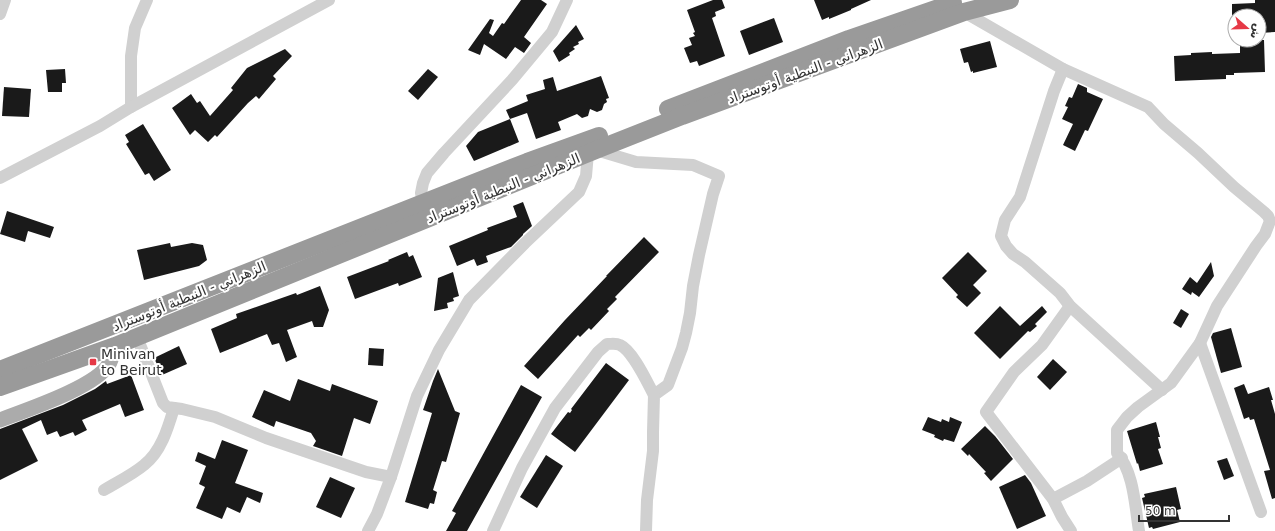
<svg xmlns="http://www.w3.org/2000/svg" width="1275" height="531" font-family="'DejaVu Sans',Vazirmatn,sans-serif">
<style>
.building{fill:#1a1a1a}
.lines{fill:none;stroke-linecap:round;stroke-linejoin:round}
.minor{stroke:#d0d0d0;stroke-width:12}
.major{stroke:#ababab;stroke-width:15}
.highway{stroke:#9a9a9a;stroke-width:18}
.poi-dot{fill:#e63946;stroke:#fff;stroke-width:1.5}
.labels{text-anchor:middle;stroke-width:4;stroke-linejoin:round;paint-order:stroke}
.street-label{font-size:14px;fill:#333;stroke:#fff}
.poi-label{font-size:14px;fill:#333;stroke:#fff;text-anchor:start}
</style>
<rect width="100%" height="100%" fill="#fff"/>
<!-- building -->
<g class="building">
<polygon points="521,0 541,0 547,4 524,37 531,43 524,53 515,47 506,59 484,44 480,55 468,50 490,19 494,20 489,33 493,36 502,23 504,24"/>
<polygon points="713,0 722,0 725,8 715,12 716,16 712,18 725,56 699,66 697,61 690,63 684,48 692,45 689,38 695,36 693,33 695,32 687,10"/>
<polygon points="814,0 871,0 851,9 851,10 829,19 829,17 822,20"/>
<polygon points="1255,0 1275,0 1275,32 1259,33 1259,16 1232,16 1232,4 1255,3"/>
<polygon points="774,18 783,42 749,55 740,31"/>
<polygon points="576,25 584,39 578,42 579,44 573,47 575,49 569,53 570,55 559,62 553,51"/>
<polygon points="1240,40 1264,40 1265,72 1234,73 1234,75 1226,75 1226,79 1175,81 1174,56 1191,55 1191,53 1212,52 1212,54 1240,53"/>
<polygon points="990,41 997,67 973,73 973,71 971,72 968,62 964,63 960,49"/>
<polygon points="285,49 292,56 273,76 276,79 259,99 256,96 248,103 217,137 215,135 208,142 195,130 190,135 172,108 191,94 197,103 200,101 210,116 233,90 231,88 247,68"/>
<polygon points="65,69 66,83 62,83 62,92 48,92 46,70"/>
<polygon points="428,69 438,77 418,100 408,91"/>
<polygon points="601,76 609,98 606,99 607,102 604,104 602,110 597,112 590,109 588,116 582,118 577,114 558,122 561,130 536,139 527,113 510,119 519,142 474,161 466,146 478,132 510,119 506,110 528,101 526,95 545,89 543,80 553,77 557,91"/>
<polygon points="1078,84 1087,88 1087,92 1103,99 1088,131 1085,130 1075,151 1063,145 1073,124 1062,119 1068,107 1065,106 1069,97 1072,98"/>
<polygon points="4,87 31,89 29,117 2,116"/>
<polygon points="143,124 171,170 154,181 149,173 145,175 126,144 129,142 125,135"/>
<polygon points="523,202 532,226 523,234 523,235 511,247 486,256 488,262 477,266 474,259 457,266 449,246 488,230 487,228 517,217 513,206"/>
<polygon points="7,211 54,227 50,238 28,231 25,242 0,234"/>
<polygon points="644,237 659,252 615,297 617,299 607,309 609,311 591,330 589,328 580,337 578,335 538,379 524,366 565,320 607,276 606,276"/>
<polygon points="170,243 171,247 192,243 203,245 207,260 199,266 144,280 137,250"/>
<polygon points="407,252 409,257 413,255 422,277 399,286 398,283 355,299 347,277 389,261 388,260"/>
<polygon points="968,252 987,271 973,285 981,293 967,307 956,297 958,295 942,278"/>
<polygon points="1211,262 1214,276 1199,297 1192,292 1191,295 1182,289 1190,277 1197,283"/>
<polygon points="453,272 459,296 453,298 454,301 447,303 448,308 434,311 438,278"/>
<polygon points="320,286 329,310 323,327 314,327 312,321 287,330 297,357 286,362 279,343 272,345 267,334 220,353 211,329 237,318 236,314 296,293 297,295"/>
<polygon points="1000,306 1020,326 1042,306 1047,312 1035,324 1037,326 1030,332 1028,331 1000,359 974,333"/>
<polygon points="1181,309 1189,314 1181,328 1173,323"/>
<polygon points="1231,328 1242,367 1221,373 1211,337 1213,333"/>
<polygon points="179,346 187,364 162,375 154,358"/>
<polygon points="369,348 384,349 383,366 368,365"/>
<polygon points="1053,359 1067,372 1050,390 1037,377"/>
<polygon points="606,363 629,380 575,452 551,434 568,412 570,413 572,410 571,409"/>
<polygon points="438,369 455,411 460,413 446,462 442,461 433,490 437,492 434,504 430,503 428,509 405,502 432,413 423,410 433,381"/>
<polygon points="131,375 144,410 125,417 120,404 82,420 87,430 75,436 73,432 60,437 57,431 47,435 41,420 22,429 38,461 0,480 0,429 63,405 95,389 106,381 107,384"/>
<polygon points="298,379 330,391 332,384 378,401 370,424 354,418 342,456 313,446 316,441 311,433 276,421 274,427 252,417 264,390 290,401"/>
<polygon points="1244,384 1248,394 1269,387 1273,400 1271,400 1275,414 1275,498 1272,499 1264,471 1270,470 1254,419 1250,420 1249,417 1244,419 1234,388"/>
<polygon points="521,385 542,397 467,531 446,531 456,513 452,511"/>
<polygon points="928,417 941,422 942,419 949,422 950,417 962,422 954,442 944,439 943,441 934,437 935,435 922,430"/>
<polygon points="1156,422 1160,437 1158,437 1161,448 1158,449 1163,464 1140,471 1138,463 1137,464 1127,431"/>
<polygon points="985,426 995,436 1013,459 991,481 984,473 986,472 969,454 968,456 961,449"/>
<polygon points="222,440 248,450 235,483 263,493 260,503 247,497 240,513 227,507 222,519 196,508 205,487 199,484 206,466 195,461 198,452 215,459"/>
<polygon points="546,455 563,466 537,508 520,497"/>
<polygon points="1227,458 1234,476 1224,480 1217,461"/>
<polygon points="1025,475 1031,483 1046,516 1017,529 999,487"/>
<polygon points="330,477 355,488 341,518 316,507"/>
<polygon points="1176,487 1181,509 1177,510 1180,522 1153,529 1152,527 1149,528 1142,498 1145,497 1144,494"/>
</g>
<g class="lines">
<!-- minor -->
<g class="minor">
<path d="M964 12 1063 69 1148 107 1164 124 1198 153 1234 187 1264 212 1268 216 1270 221 1265 234 1256 246 1217 306 1200 343 1171 383 1138 407 1127 417 1117 430V453C1134 472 1135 507 1139 531"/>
<polyline points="0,14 5,0"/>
<polyline points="1063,69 1054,91 1020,197 1005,220 1001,236 1006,246 1013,254 1025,262 1060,293 1070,306 1162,390"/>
<polyline points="131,107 131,56 135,28 147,0"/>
<polyline points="596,150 636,162 693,165 719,176 713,194 699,255 693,286 690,313 686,333 682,348 668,385 654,395 653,432 653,451 647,500 646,531"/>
<polyline points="0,178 100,126 131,107 329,0"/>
<polyline points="423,204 421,193 423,183 427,173 444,153 512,80 552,32 567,0"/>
<polyline points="1070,306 1042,345 1014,372 986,412 1053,499 1062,517 1071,531"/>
<polyline points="137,337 163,403 167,407 182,409 215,417 266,438 366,472 391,477"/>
<polyline points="1200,343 1261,512"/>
<path d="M104 490C117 482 132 475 144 465 161 452 168 428 174 408"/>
<polyline points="1053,499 1087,481 1122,458"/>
<polyline points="368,531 377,514 391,477 417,396 439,350 469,300 525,243 579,192 586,176 588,153"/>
<path d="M493 531 522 468 555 408 598 352 607 344C612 344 616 343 620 345 633 351 647 382 654 395"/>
</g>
<!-- major -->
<path class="major" d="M0 420C26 410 96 387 109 364 112 359 113 352 115 346"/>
<!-- highway -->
<g class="highway">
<polyline points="668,109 849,39 953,3"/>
<polyline points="0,370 527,162 599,136"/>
<polyline points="0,387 115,346 596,150 682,116 964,12 1010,0"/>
</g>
</g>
<!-- markers -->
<rect class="poi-dot" x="89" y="358" width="8" height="8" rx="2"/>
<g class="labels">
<!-- street labels -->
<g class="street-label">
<text transform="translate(805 71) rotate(-20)" y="5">الزهراني - النبطية أوتوستراد</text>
<text transform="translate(503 188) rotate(-22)" y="5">الزهراني - النبطية أوتوستراد</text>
<text transform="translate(189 296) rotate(-22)" y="5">الزهراني - النبطية أوتوستراد</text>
</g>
<!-- poi labels -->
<g class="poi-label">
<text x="101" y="359">Minivan<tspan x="101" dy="16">to Beirut</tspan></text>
</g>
</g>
<!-- north arrow -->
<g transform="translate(1247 28) rotate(110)"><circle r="19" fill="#ffffff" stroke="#adadad"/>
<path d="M0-3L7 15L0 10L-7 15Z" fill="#e63946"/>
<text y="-6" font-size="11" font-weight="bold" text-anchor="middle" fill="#333333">ش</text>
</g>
<!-- scale -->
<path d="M1139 515v6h90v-6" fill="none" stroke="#333333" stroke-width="2"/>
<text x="1145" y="515" font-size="12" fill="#333333" stroke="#ffffff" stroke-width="3" paint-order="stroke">50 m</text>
</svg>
